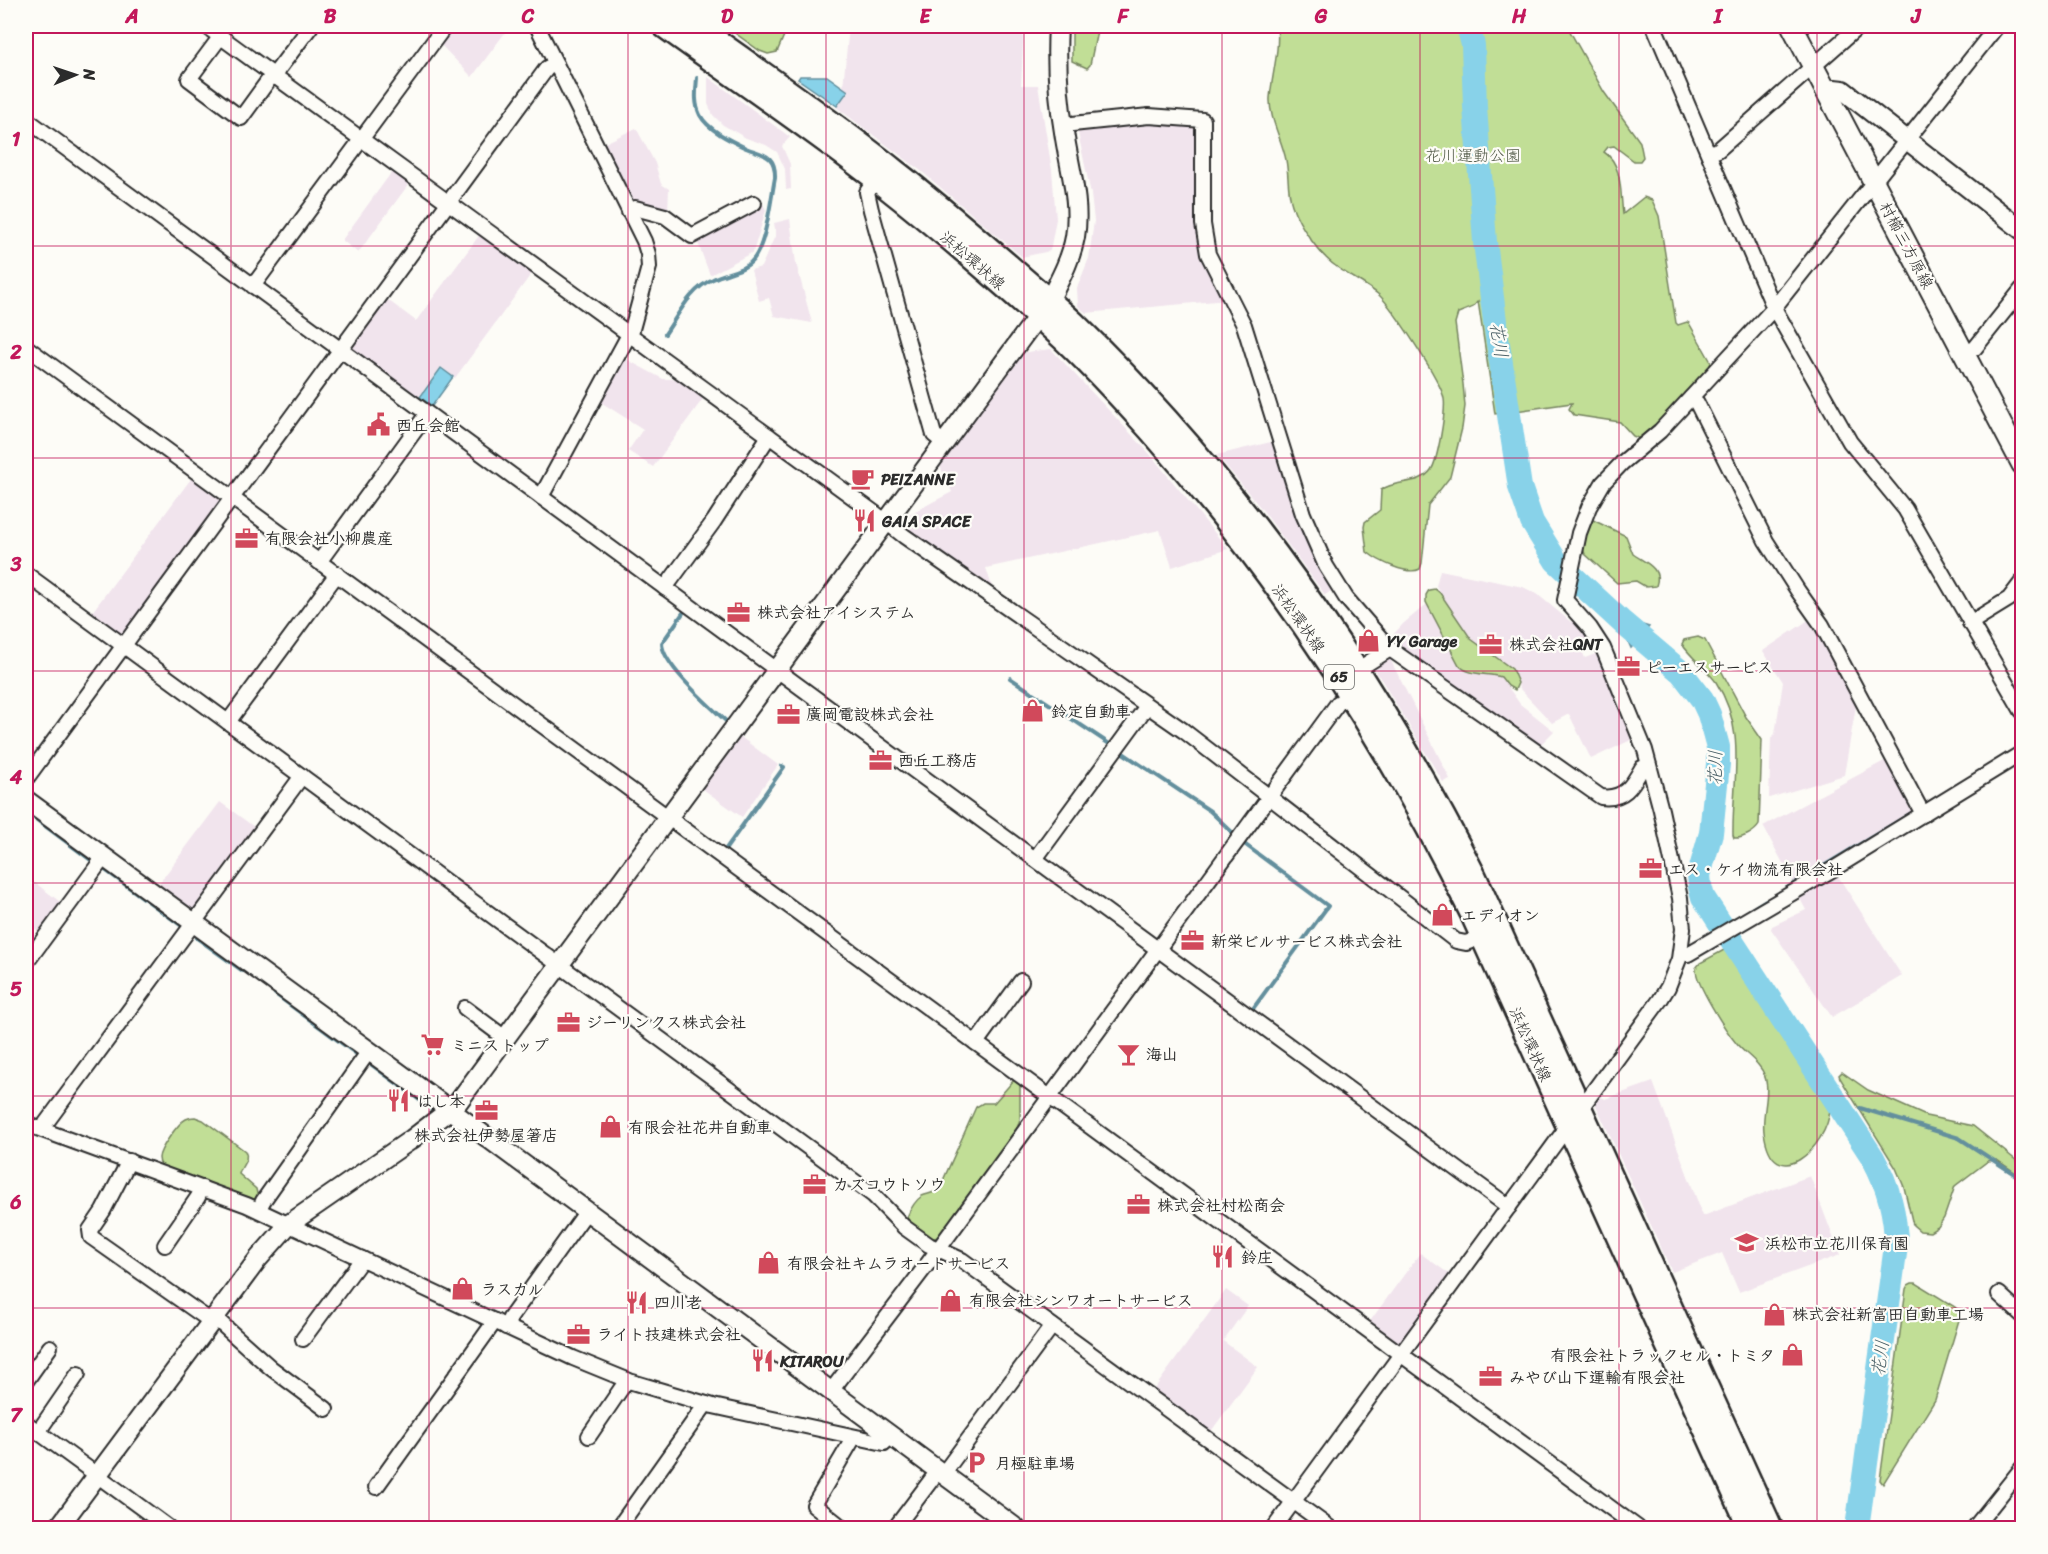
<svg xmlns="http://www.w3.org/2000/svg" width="2048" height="1554" font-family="Sriracha,'Klee One',sans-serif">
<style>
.built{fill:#f1e4ed}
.green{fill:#c1de96;stroke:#768460;stroke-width:1.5}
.water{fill:#88d2e9;stroke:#638f9d;stroke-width:1.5}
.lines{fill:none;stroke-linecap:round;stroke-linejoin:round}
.stream{stroke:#638f9d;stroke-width:4}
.river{stroke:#88d2e9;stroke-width:24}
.minor-casing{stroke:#2b2b2b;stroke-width:18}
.tertiary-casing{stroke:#2b2b2b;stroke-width:22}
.secondary-casing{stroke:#2b2b2b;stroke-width:24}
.primary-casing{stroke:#2b2b2b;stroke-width:27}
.minor{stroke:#fdfcf7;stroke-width:14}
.tertiary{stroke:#fdfcf7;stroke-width:18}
.secondary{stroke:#fdfcf7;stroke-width:20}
.primary{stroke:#fdfcf7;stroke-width:22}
.grid{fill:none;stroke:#c2185b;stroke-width:1.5;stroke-opacity:0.55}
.labels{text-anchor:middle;stroke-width:4.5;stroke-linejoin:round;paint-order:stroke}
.shield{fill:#fdfcf7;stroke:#6a6a68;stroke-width:1.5}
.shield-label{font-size:15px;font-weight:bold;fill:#2b2b2b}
.park-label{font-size:16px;fill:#505846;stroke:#fdfcf7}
.street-label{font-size:16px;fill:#2b2b2b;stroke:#fdfcf7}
.poi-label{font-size:16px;font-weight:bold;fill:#2b2b2b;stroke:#fdfcf7;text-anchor:start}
.water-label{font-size:18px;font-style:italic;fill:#475d64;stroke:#fdfcf7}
.neatline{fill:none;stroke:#c2185b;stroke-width:2}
.grid-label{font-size:20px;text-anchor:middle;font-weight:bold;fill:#c2185b}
</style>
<rect width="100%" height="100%" fill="#fdfcf7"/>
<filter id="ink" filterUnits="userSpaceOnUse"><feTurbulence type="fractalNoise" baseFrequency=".0167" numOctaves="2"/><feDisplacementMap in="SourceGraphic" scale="12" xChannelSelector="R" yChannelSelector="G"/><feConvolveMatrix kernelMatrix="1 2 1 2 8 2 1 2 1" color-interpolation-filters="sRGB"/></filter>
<g filter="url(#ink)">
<!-- built -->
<g class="built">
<polygon points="452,26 510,26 472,77 439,43"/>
<polygon points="849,26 1024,26 1021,85 1038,85 1052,170 1056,219 1050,251 1022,257 921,171 836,107 848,91 843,87"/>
<polygon points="708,77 790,137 782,146 790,164 791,189 786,190 785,169 777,152 766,145 746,138 723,125 713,115 708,104"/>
<polygon points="1149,121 1195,125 1198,128 1198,224 1227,300 1086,313 1078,306 1077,288 1089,258 1094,221 1091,194 1077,128"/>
<polygon points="636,128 655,163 661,184 669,189 668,212 630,203 601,145"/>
<polygon points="394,169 411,181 358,253 342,240"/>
<polygon points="762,202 766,210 753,252 710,275 696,238"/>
<polygon points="790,219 796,263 812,323 774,316 769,298 759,301 751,270 761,267 776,234 774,223"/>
<polygon points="481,233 531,269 532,273 455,378 441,367 418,398 352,349 351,344 385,298 416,321"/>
<polygon points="1051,349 1149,453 1228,549 1172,567 1160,530 986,568 994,593 908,533 902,518 952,492 938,462 1019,353"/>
<polygon points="622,357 663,379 682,379 705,396 653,467 628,451 643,429 599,401"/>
<polygon points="1275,441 1334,589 1325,595 1264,512 1217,455"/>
<polygon points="193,476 222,496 223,502 125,635 119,636 90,615"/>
<polygon points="1440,570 1523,587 1537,594 1571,622 1574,620 1594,645 1581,649 1585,658 1598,653 1633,739 1591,759 1569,714 1552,723 1519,688 1516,676 1471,639 1436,586"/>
<polygon points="1427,604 1459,665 1501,677 1520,704 1554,731 1538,747 1394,645 1389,639 1404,623"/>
<polygon points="1813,617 1857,700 1844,775 1769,798 1771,738 1775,734 1783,682 1763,651"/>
<polygon points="1385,658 1390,659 1450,779 1443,782 1373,666"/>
<polygon points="738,735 778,765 742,817 700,787"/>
<polygon points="1888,759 1915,809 1793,882 1763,826"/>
<polygon points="220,802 257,829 197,910 191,911 157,886"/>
<polygon points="1836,873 1902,976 1832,1017 1771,929 1772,926 1806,910 1798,895"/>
<polygon points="26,876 63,904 41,934 26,922"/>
<polygon points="1653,1082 1703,1216 1810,1176 1840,1255 1739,1292 1722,1253 1672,1272 1595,1103 1600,1096 1605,1099"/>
<polygon points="1420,1253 1452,1276 1402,1344 1396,1345 1368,1324"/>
<polygon points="1226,1290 1248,1306 1223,1341 1258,1367 1209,1434 1152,1392"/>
</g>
<!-- green -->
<g class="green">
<polygon points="725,26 788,26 777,52 768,54 760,51"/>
<polygon points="1072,26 1098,26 1090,65 1087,68 1072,61"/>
<path d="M1277 26H1567L1604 92 1640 142 1643 157 1640 161H1634L1614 146 1608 147 1604 152C1623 164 1620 193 1623 214L1644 197 1652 200 1659 216 1676 323 1678 325 1687 322 1689 323 1711 362 1708 371 1656 426 1640 439 1633 436 1620 422 1574 415 1569 409 1572 403 1495 414 1478 301 1473 307 1458 313 1455 323 1463 384 1465 406 1462 428 1450 477 1428 505 1422 563 1420 569C1408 576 1378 561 1367 552L1364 527 1365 522 1380 510 1381 490C1395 479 1420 486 1431 470 1438 460 1446 411 1444 399 1442 382 1392 307 1379 295 1366 284 1351 277 1337 267 1319 255 1299 225 1292 205 1287 191 1289 175 1286 160 1282 140 1269 118 1270 98 1272 74 1280 50 1277 26Z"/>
<path d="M1593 520 1626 536 1633 554C1644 562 1663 568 1656 586L1646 587 1636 581 1617 583 1585 554C1579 544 1586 531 1591 521Z"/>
<path d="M1435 589 1440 593 1471 639 1512 669 1518 683 1515 690 1508 686 1501 677C1488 673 1468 676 1459 665L1426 602V595L1429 590Z"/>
<path d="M1698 637 1705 640 1746 717 1762 740 1759 825C1755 832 1742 839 1734 838L1733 835C1732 780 1748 732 1716 682 1706 668 1691 658 1682 644L1684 640Z"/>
<path d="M1724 950 1730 951 1733 955 1830 1109C1828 1147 1773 1198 1764 1132 1761 1110 1775 1085 1759 1066 1752 1057 1743 1052 1736 1043 1726 1031 1694 981 1696 968L1700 963Z"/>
<polygon points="1842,1072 1868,1090 1926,1116 1973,1126 2022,1165 2022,1177 1997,1160 1988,1161 1955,1186 1944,1218 1938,1227 1930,1232 1920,1231 1913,1225 1904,1187 1896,1168 1840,1078 1839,1075"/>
<path d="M1014 1080H1017L1020 1085V1119L1015 1135 941 1236 932 1239 910 1224 907 1217C910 1210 916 1200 922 1196 929 1193 935 1194 940 1187L976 1107 983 1103H994Z"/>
<path d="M195 1117 203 1120 245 1151C250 1160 241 1165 239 1174L256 1189 258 1198 255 1201 167 1170C163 1167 159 1164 159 1158 159 1150 178 1123 186 1119 188 1118 193 1117 195 1117Z"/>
<polygon points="1912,1283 1916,1283 1955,1307 1958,1310 1959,1320 1935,1400 1883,1484 1880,1480 1906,1289 1908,1285"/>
</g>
<!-- water -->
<g class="water">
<polygon points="800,76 827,76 848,91 837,106 798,79"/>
<path d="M1502 360 1515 386C1508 390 1503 391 1495 389L1497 361Z"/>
<polygon points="441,368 453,377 432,406 420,397"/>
<polygon points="1626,620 1649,627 1631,648 1621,626"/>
</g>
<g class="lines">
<!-- stream -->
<g class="stream">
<path d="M665 334C679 314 690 289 713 279 724 273 743 271 751 262 766 248 771 198 775 178 776 154 763 155 746 148 731 141 708 130 700 115 694 103 696 90 697 78"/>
<path d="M683 613 662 643C662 665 712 708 729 724"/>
<polyline points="1010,678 1111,745"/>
<polyline points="1120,751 1210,811 1234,834"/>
<polyline points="26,812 92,861"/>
<polyline points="1243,843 1328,906 1252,1010"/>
<polyline points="725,850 784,767 782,766"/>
<polyline points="105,870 183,927"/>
<polyline points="1787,888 1915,811"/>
<polyline points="1750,910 1766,900"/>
<polyline points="197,938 243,971"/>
<polyline points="275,994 359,1056"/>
<polyline points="369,1063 433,1110"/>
<polyline points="1836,1101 1845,1104"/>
<polyline points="1860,1108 1959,1138 2022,1179"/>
</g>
<!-- river -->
<path class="river" d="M1468 26 1473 45 1475 107 1485 242 1497 337 1520 487 1532 522 1556 561 1623 623 1681 672 1702 699 1709 714 1718 747V764L1711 833 1699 875 1700 886 1703 897 1873 1158C1889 1187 1896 1214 1896 1246L1857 1528"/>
<defs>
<g id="minor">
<polyline points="206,26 876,514 904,536 1184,731 1456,941 1466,943 1482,937"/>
<polyline points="537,26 644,241 648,254 649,267 632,329 541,497"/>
<polyline points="1654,26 1774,308 1850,442 1905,509 2022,711"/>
<polyline points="221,36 189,79 241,118 273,74"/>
<polyline points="274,75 311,26"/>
<polyline points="26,119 1509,1207"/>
<path d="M1063 125 1149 116 1203 120V224L1208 254 1244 325 1303 514 1326 566 1346 598 1390 649 1601 797C1624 800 1632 786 1642 768L1649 766"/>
<polyline points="1709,153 1718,150 1859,26"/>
<polyline points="876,179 867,192 871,210 934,435 944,443"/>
<polyline points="629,212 635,208 665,216 692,236 754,203"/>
<polyline points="253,286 445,26"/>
<polyline points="26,347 1638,1528"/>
<polyline points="1964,353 1975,348 2022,289"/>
<polyline points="1691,398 1697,403 1766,541 1798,591 1822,625 1923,814"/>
<polyline points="319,562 427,414"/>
<polyline points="26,574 873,1195 904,1227 929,1245 962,1260 1330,1528"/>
<polyline points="665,588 714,521 769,436"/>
<polyline points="1970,623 2009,599 2022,582"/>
<polyline points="1357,670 1390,649"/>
<polyline points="228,722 337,574"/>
<polyline points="26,779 547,68 556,64"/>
<polyline points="1035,859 1147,706"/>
<polyline points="1681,952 1688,954 1835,868 2022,753"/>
<polyline points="26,963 104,857"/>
<polyline points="465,1008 505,1038"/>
<polyline points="976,1043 1021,981"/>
<polyline points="26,1124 247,1205 573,1358 632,1382 713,1406 884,1443 890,1435"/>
<polyline points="43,1130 46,1123 302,776"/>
<polyline points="129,1161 103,1211 90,1230 91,1237 212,1322"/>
<polyline points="259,1210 263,1201 369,1051"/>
<polyline points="165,1245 198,1197 202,1188"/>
<polyline points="1999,1294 2022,1315"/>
<polyline points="215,1318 271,1368 326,1409"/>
<polyline points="506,1327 510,1318 587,1211"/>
<polyline points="303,1339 362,1259"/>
<polyline points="26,1381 50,1347"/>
<polyline points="831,1391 929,1262 1338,703 1351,695"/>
<polyline points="26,1423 169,1528"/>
<polyline points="38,1432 78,1374"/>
<polyline points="589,1436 627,1380"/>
<polyline points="943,1474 1052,1326"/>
<polyline points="376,1487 495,1321"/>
<polyline points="618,1528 706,1404"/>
<polyline points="843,1528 814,1505 854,1437"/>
<polyline points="895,1528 938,1471"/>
<polyline points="1274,1528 1660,1000 1668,987 1679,959 1683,929 1680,898 1661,810 1645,750 1603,648 1590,628 1565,600 1579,533 1589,507 1603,483 1622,463 1660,431 1774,308 1997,26"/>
<polyline points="1974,1528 2022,1468"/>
</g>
<g id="tertiary">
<polyline points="1827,93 1834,89 1843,90 2022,230"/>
<polyline points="26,800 450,1110 1016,1528"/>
<path d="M58 1528 258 1259 289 1224 412 1139 456 1105 1049 301C1059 281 1071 260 1075 237 1081 202 1069 167 1064 132 1058 97 1056 61 1058 26"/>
</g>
<polyline id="secondary" points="1792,26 2022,464"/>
<g id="primary">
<path d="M664 26C736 78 811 128 881 183 942 231 1001 282 1058 334 1091 364 1121 398 1151 431 1280 576 1386 738 1471 912L1750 1528"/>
<path d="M696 26C763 74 831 120 895 171 934 201 971 233 1008 265 1030 285 1053 303 1074 323 1239 483 1372 673 1475 877L1771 1528"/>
</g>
</defs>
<!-- minor casing -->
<use href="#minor" class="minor-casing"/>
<!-- tertiary casing -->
<use href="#tertiary" class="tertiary-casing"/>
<!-- secondary casing -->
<use href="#secondary" class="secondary-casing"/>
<!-- primary casing -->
<use href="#primary" class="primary-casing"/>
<!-- minor -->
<use href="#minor" class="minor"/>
<!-- tertiary -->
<use href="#tertiary" class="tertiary"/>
<!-- secondary -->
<use href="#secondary" class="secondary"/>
<!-- primary -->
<use href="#primary" class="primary"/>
</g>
</g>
<!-- grid -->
<path class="grid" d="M231 26V1528M429 26V1528M628 26V1528M826 26V1528M1024 26V1528M1222 26V1528M1420 26V1528M1619 26V1528M1817 26V1528M26 246H2022M26 458H2022M26 671H2022M26 883H2022M26 1096H2022M26 1308H2022"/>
<!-- icons -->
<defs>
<symbol id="civic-bare" viewBox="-9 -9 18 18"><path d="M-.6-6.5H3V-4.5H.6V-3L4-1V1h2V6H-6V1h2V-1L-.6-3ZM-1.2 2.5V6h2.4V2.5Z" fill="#d1495b" stroke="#fdfcf7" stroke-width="2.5" paint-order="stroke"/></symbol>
<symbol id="cafe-bare" viewBox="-9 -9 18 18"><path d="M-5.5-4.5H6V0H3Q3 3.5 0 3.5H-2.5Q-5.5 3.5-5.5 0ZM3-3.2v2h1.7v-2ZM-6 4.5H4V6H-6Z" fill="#d1495b" stroke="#fdfcf7" stroke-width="2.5" paint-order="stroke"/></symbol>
<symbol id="restaurant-bare" viewBox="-9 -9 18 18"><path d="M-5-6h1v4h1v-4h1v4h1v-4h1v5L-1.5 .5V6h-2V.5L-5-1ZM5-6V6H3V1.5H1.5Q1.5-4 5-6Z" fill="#d1495b" stroke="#fdfcf7" stroke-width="2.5" paint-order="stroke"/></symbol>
<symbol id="office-bare" viewBox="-9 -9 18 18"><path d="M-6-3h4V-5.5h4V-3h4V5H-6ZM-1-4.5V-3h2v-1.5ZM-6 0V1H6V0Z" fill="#d1495b" stroke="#fdfcf7" stroke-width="2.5" paint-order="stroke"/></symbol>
<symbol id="shop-bare" viewBox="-9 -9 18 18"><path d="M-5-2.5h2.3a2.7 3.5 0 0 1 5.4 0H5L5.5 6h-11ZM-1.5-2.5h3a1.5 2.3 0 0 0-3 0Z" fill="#d1495b" stroke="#fdfcf7" stroke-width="2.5" paint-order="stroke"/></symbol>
<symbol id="supermarket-bare" viewBox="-9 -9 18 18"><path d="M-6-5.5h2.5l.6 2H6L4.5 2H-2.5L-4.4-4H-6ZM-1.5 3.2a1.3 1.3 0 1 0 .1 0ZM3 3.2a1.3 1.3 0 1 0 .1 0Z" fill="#d1495b" stroke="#fdfcf7" stroke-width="2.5" paint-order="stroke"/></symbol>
<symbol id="bar-bare" viewBox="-9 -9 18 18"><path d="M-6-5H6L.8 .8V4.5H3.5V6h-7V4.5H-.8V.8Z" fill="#d1495b" stroke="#fdfcf7" stroke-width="2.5" paint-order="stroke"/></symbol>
<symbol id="school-bare" viewBox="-9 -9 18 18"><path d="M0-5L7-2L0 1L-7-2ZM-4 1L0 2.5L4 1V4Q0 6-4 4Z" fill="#d1495b" stroke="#fdfcf7" stroke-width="2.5" paint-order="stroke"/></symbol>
<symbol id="parking-bare" viewBox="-9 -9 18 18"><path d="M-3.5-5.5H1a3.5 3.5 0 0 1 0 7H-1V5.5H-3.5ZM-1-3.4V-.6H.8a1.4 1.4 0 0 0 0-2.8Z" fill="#d1495b" stroke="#fdfcf7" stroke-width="2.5" paint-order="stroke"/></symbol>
</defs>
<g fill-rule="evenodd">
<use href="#civic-bare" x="362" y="408" width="33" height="33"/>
<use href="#cafe-bare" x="846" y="462" width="33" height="33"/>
<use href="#restaurant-bare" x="848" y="504" width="33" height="33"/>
<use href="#office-bare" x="230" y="522" width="33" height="33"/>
<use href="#office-bare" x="722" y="596" width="33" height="33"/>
<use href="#shop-bare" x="1352" y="624" width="33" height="33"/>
<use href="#office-bare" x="1474" y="628" width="33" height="33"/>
<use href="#office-bare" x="1612" y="650" width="33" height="33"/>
<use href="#shop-bare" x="1016" y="694" width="33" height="33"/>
<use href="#office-bare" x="772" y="698" width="33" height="33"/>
<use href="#office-bare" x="864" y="744" width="33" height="33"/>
<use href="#office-bare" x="1634" y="852" width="33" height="33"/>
<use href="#shop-bare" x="1426" y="898" width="33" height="33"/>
<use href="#office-bare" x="1176" y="924" width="33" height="33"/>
<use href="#office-bare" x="552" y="1006" width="33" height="33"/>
<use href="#supermarket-bare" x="416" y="1028" width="33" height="33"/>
<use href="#bar-bare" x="1112" y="1038" width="33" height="33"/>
<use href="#restaurant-bare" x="382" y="1084" width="33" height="33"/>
<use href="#office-bare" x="470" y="1094" width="33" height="33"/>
<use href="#shop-bare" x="594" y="1110" width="33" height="33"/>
<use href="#office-bare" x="798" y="1168" width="33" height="33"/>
<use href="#office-bare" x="1122" y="1188" width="33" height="33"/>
<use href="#school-bare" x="1730" y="1226" width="33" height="33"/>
<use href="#restaurant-bare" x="1206" y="1240" width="33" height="33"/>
<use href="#shop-bare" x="752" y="1246" width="33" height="33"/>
<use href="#shop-bare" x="446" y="1272" width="33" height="33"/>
<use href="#shop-bare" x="934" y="1284" width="33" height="33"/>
<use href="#restaurant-bare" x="620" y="1286" width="33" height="33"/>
<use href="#shop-bare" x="1758" y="1298" width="33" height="33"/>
<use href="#office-bare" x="562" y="1318" width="33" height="33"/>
<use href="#shop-bare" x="1776" y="1338" width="33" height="33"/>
<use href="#restaurant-bare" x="746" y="1344" width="33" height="33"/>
<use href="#office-bare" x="1474" y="1360" width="33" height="33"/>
<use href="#parking-bare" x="960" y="1446" width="33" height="33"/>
</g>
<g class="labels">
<!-- shield labels -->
<rect class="shield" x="1324" y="665" width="30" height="24" rx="4.5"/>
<g class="shield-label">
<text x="1339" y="682">65</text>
</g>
<!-- park labels -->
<g class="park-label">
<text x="1473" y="161">花川運動公園</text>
</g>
<!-- street labels -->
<g class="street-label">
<text transform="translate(1907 245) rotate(62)" y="6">村櫛三方原線</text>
<text transform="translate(973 260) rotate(41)" y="6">浜松環状線</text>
<text transform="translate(1299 618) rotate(55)" y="6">浜松環状線</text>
<text transform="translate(1531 1044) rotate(66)" y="6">浜松環状線</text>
</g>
<!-- poi labels -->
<g class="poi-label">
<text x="396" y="431">西丘会館</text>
<text x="881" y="485">PEIZANNE</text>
<text x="882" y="527">GAIA SPACE</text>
<text x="265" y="544">有限会社小柳農産</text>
<text x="757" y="618">株式会社アイシステム</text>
<text x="1387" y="647">YY Garage</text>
<text x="1509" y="650">株式会社QNT</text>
<text x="1646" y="673">ピーエスサービス</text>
<text x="1051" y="717">鈴定自動車</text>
<text x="806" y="720">廣岡電設株式会社</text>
<text x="898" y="766">西丘工務店</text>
<text x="1668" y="875">エス・ケイ物流有限会社</text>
<text x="1461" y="921">エディオン</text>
<text x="1211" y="947">新栄ビルサービス株式会社</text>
<text x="586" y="1028">ジーリンクス株式会社</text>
<text x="451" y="1051">ミニストップ</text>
<text x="1146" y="1060">海山</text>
<text x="417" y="1107">はし本</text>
<text x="628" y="1133">有限会社花井自動車</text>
<text x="486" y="1141" text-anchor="middle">株式会社伊勢屋箸店</text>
<text x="833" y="1190">カズコウトソウ</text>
<text x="1157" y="1211">株式会社村松商会</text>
<text x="1765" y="1249">浜松市立花川保育園</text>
<text x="1241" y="1263">鈴庄</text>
<text x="787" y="1269">有限会社キムラオートサービス</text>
<text x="481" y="1295">ラスカル</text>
<text x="969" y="1306">有限会社シンワオートサービス</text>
<text x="654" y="1308">四川老</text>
<text x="1792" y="1320">株式会社新富田自動車工場</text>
<text x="597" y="1340">ライト技建株式会社</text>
<text x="1775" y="1361" text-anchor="end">有限会社トラックセル・トミタ</text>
<text x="780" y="1367">KITAROU</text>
<text x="1509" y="1383">みやび山下運輸有限会社</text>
<text x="995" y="1469">月極駐車場</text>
</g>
<!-- water labels -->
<g class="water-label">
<text transform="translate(1499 340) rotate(81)" y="6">花川</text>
<text transform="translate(1715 768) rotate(-89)" y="6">花川</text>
<text transform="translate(1880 1358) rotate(-82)" y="6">花川</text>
</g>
</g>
<!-- margin -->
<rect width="2048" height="1554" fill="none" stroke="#fdfcf7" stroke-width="66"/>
<!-- north arrow -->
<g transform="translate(75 75) rotate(88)" stroke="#fdfcf7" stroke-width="4.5" paint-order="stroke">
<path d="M0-4.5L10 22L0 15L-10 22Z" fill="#2b2b2b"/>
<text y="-9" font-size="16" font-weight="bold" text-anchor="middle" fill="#2b2b2b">N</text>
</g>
<rect x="33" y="33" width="1982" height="1488" class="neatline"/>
<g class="grid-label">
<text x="132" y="23">A</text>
<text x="330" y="23">B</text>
<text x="528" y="23">C</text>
<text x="727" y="23">D</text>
<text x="925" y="23">E</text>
<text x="1123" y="23">F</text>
<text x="1321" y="23">G</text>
<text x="1519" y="23">H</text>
<text x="1718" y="23">I</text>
<text x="1916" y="23">J</text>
<text x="16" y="146">1</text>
<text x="16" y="359">2</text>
<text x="16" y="571">3</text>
<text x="16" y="784">4</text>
<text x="16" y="996">5</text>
<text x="16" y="1209">6</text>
<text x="16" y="1422">7</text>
</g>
</svg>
